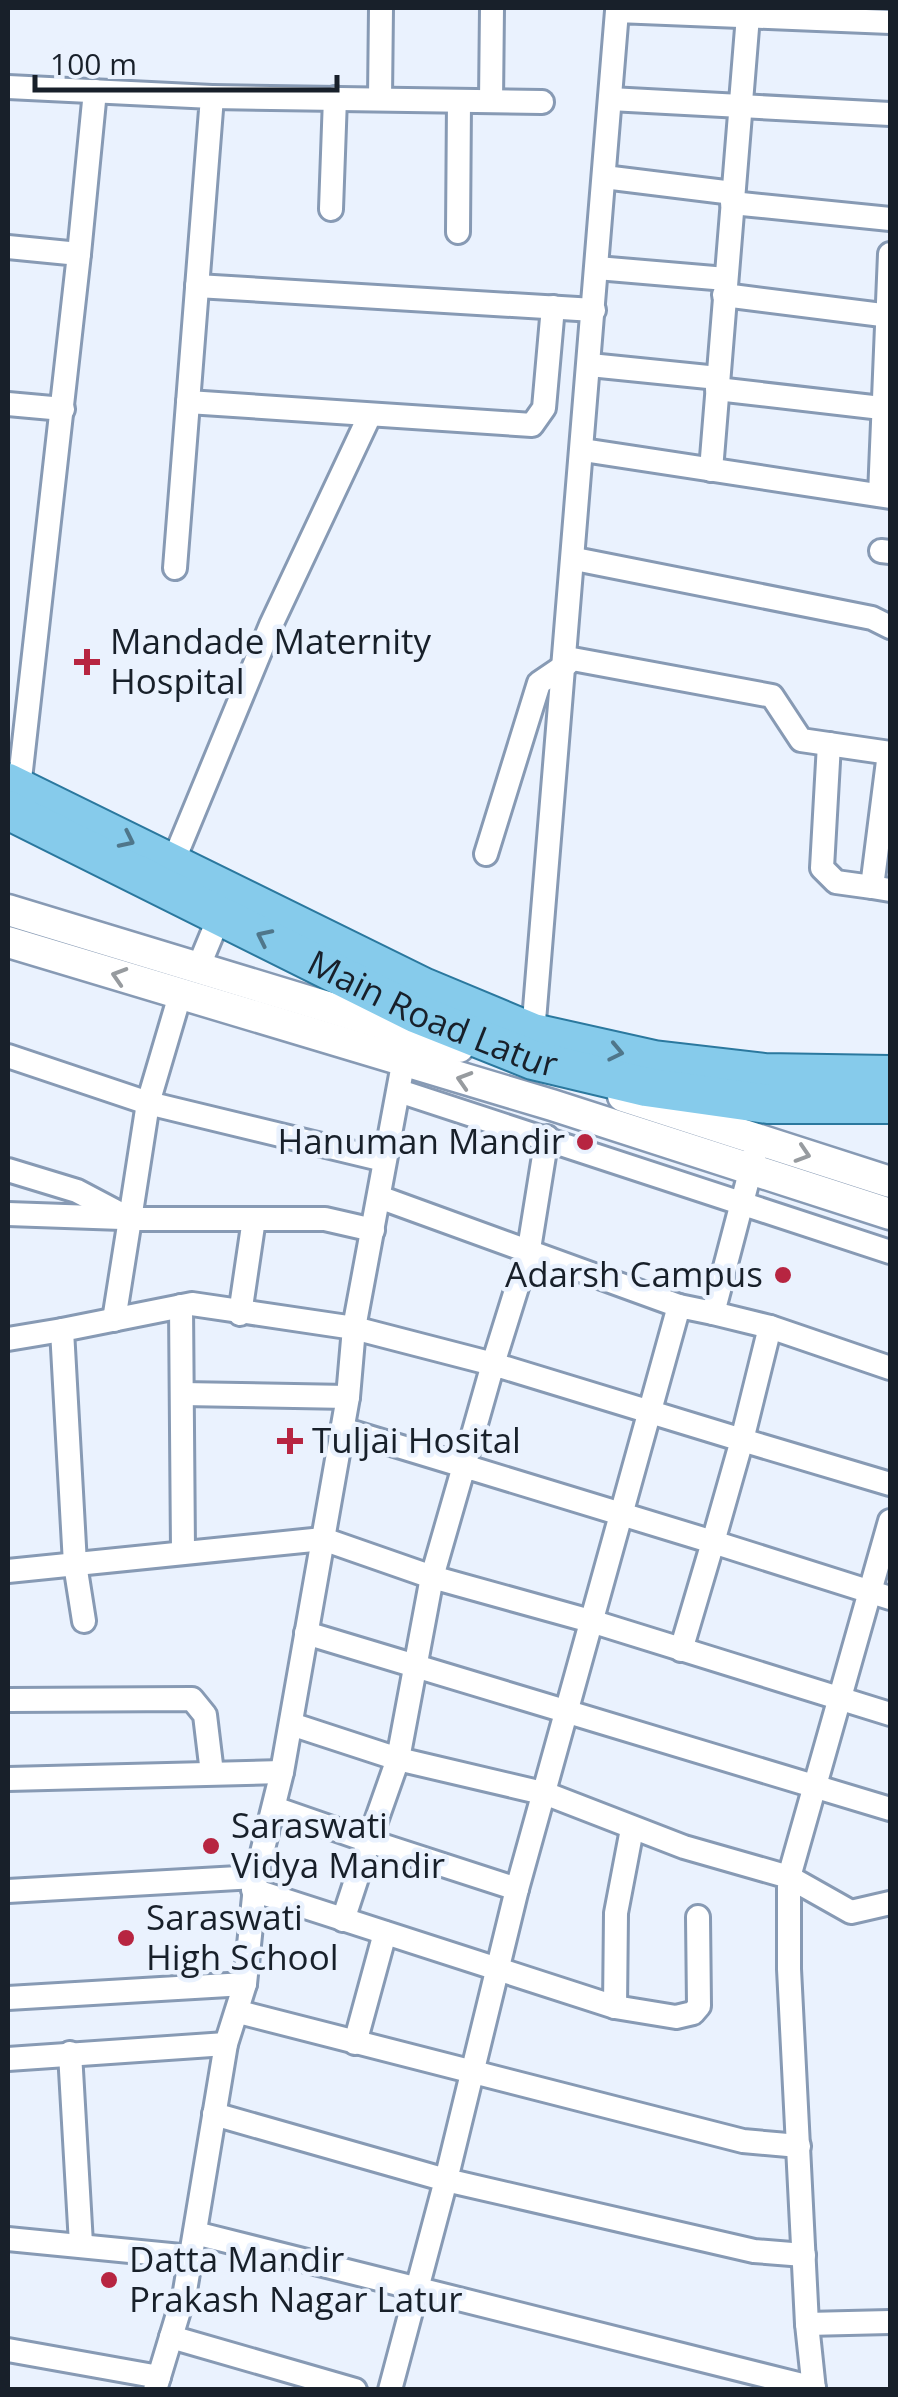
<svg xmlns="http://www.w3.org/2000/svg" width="898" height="2397" font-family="'Open Sans',sans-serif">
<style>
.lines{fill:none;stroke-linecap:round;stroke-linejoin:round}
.minor-casing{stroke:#879ab4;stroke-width:28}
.tertiary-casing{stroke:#879ab4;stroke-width:35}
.primary-casing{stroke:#2b789e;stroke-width:42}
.minor{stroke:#fff;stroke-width:22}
.tertiary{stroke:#fff;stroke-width:30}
.primary{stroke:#86cbeb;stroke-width:38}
.oneway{stroke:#4f768a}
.oneway2{stroke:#979b9f}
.poi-dot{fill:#b72541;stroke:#eaf2fe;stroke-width:4}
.labels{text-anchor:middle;stroke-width:9;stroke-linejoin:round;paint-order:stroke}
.poi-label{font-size:35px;fill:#18202a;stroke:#eaf2fe;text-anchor:start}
.street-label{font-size:35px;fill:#18202a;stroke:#eaf2fe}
</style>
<rect width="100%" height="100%" fill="#eaf2fe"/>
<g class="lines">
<defs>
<g id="minor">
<polyline points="8,87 212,97 175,568"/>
<polyline points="212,97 542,102"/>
<polyline points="380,98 381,8"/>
<polyline points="610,99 890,114"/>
<polyline points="491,101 492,8"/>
<polyline points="604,177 733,193"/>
<polyline points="732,203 890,219"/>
<polyline points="331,209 335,98"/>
<polyline points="458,232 459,102"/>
<polyline points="8,247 79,254 19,788"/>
<polyline points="79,254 95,91"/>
<polyline points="597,268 726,279"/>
<polyline points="197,286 594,310"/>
<polyline points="724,295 890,316"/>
<polyline points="590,365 718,378"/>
<polyline points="717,389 890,409"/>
<polyline points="188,402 532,425 544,408 553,307"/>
<polyline points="8,404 63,409"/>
<polyline points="583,450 890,497"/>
<polyline points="711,470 748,16"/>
<polyline points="880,495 890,254"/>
<polyline points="881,551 890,552"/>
<polyline points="575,559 872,618 890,627"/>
<polyline points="567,658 772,696 801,740 890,753"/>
<polyline points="829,744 822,868 836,882 872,887"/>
<polyline points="889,753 872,887 890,890"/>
<polyline points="486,854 539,683 567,664"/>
<polyline points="173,862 271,625 369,417"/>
<polyline points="198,968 220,915"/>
<polyline points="533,1033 617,11 890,22"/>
<polyline points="8,1056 148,1103 384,1160"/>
<polyline points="399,1091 890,1252"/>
<polyline points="755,1153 713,1313 679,1306 517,1889 446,2180 754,2251 804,2255"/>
<polyline points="8,1170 77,1191 130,1219"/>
<polyline points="379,1197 679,1306"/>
<polyline points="8,1214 122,1218"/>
<polyline points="130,1219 148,1103 180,995"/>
<polyline points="181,1306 183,1551"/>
<polyline points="713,1313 770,1327 742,1440 890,1484"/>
<polyline points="240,1314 254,1219"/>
<polyline points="114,1320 130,1219 325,1219 373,1230"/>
<polyline points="770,1327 890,1368"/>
<polyline points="8,1339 62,1330"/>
<polyline points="182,1394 348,1397"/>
<polyline points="342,1429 464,1466 493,1364 742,1440 713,1542 890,1598"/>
<polyline points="890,1521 789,1877 851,1912 890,1903"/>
<polyline points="8,1571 323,1539 432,1577 464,1466 713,1542 681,1650"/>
<polyline points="84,1621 75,1564 62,1330 192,1304 354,1328 493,1364 529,1249 547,1137"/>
<polyline points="306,1633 890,1809"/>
<polyline points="8,1700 192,1699 205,1715 212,1773"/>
<polyline points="291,1724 398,1759 432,1577 594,1622 890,1714"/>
<polyline points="8,1779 282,1772"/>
<polyline points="274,1808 369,1841 343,1920"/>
<polyline points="517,1889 369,1841 398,1759 547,1794 684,1847 789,1877 789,1969 807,2324 890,2322"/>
<polyline points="253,1890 615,2007 616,1913 632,1829"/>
<polyline points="8,1891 256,1877"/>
<polyline points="8,1998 245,1984"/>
<polyline points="615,2007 676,2017 693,2013 699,2006 698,1917"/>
<polyline points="239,2012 743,2141 799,2146"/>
<polyline points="355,2043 385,1933"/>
<polyline points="70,2053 81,2244"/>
<polyline points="8,2059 226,2044"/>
<polyline points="214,2114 446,2180 390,2390"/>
<polyline points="195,2233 814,2388"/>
<polyline points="8,2239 191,2257"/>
<polyline points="807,2324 814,2390"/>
<polyline points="171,2337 355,2390"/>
<polyline points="8,2350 159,2377"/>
<polyline points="155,2390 185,2291 226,2044 245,1984 256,1877 282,1772 348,1397 354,1328 406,1048"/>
</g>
<g id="tertiary">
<polyline points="8,910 459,1047"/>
<polyline points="8,942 552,1105 890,1214"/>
<polyline points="623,1096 890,1182"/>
</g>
<g id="primary">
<polyline points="8,783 423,987 533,1033 654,1060 765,1073 890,1075"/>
<path id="s1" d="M8 810 415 1013 533 1060 646 1087 768 1104H890"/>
</g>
</defs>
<!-- minor casing -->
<use href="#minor" class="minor-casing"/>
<!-- tertiary casing -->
<use href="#tertiary" class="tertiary-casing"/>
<!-- primary casing -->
<use href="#primary" class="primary-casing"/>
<!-- minor -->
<use href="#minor" class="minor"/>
<!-- tertiary -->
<use href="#tertiary" class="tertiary"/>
<!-- primary -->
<use href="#primary" class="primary"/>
</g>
<!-- one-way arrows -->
<defs><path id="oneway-chevron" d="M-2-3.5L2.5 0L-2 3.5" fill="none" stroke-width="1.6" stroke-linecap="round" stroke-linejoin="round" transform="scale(2.5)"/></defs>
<g class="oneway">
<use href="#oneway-chevron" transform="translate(127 840) rotate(26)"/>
<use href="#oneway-chevron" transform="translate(264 937) rotate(-154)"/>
<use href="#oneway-chevron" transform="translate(616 1052) rotate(12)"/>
</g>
<g class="oneway2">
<use href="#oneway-chevron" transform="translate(119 976) rotate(-163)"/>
<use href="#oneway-chevron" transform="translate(464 1080) rotate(-163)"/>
<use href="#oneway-chevron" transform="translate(803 1154) rotate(18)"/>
</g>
<!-- markers -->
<g class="poi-dot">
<path d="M82 647h10v10h10v10h-10v10h-10v-10h-10v-10h10z"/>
<circle cx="585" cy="1142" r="10"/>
<circle cx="783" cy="1275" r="10"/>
<path d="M285 1426h10v10h10v10h-10v10h-10v-10h-10v-10h10z"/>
<circle cx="211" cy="1846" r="10"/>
<circle cx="126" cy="1938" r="10"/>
<circle cx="109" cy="2280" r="10"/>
</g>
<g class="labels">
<!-- poi labels -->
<g class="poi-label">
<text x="110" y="654">Mandade Maternity<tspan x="110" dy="40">Hospital</tspan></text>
<text x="565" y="1154" text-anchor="end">Hanuman Mandir</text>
<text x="763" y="1287" text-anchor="end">Adarsh Campus</text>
<text x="312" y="1453">Tuljai Hosital</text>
<text x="231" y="1838">Saraswati<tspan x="231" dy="40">Vidya Mandir</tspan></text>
<text x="146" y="1930">Saraswati<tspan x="146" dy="40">High School</tspan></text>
<text x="129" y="2272">Datta Mandir<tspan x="129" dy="40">Prakash Nagar Latur</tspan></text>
</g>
<!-- street labels -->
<g class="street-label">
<text dy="12" stroke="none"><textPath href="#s1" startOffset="472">Main Road Latur</textPath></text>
</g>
</g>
<!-- border -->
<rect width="898" height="2397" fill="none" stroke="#18202a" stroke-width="20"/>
<!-- scale -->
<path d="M35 75v15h302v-15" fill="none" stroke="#18202a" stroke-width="5"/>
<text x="50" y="75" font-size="30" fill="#18202a" stroke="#eaf2fe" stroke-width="8" paint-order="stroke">100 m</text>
</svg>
